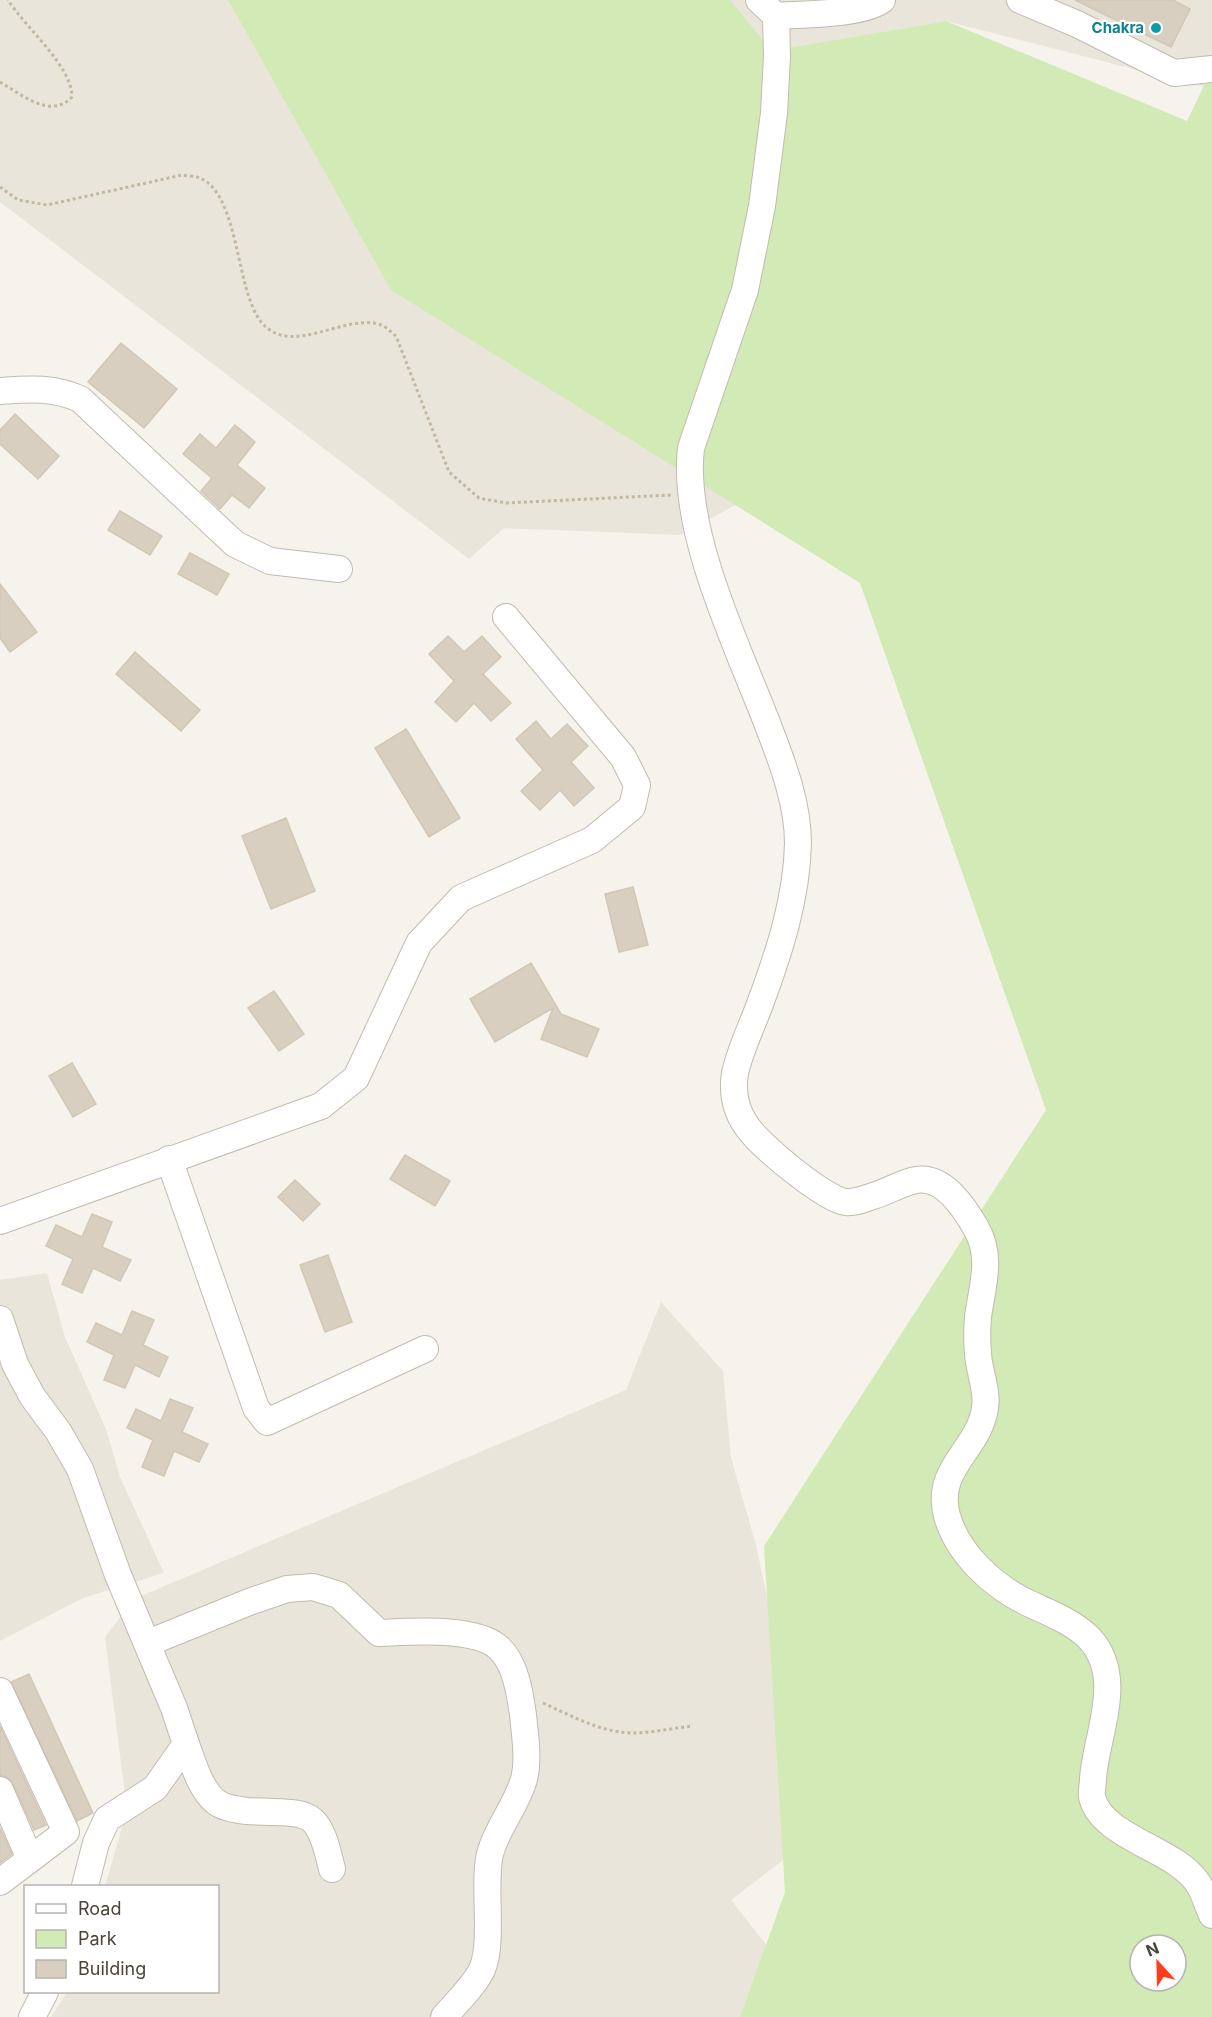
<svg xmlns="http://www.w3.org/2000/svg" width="1212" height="2017" font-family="Inter,sans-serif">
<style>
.residential{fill:#eae5da}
.green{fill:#d2eab5;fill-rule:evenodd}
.building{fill:#d8cfc1;stroke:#d3c7b4;stroke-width:1.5}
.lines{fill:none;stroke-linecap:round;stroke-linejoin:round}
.minor-casing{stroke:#c2bbae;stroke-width:28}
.path{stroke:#c4b79f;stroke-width:3;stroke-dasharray:3 3;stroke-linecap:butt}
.minor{stroke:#fff;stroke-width:26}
.culture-dot{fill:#0f9aa8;stroke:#fff;stroke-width:2}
.labels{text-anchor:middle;stroke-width:4.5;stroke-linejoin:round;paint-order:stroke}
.culture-label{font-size:15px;font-weight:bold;fill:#0d838f;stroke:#fff;text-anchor:end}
</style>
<rect width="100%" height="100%" fill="#f6f3ec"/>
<!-- residential -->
<g class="residential">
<polygon points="0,0 1212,0 1212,89 946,21 838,40 778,482 680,535 504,528 469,559 0,202"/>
<polygon points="47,1273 65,1337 106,1429 120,1477 164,1573 83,1598 0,1641 0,1280"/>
<polygon points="661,1302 723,1371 731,1458 756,1545 789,1702 795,1851 731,1900 787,1971 748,2017 51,2017 67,1992 218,1992 218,1886 105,1886 127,1810 105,1637 134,1599 626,1390"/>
</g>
<!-- green -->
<path class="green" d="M228 0H730L772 51 946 21 1187 121 1212 69V2017H740L785 1892 764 1546 1046 1110 860 583 391 290ZM1140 1945H1176V1981H1140Z"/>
<!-- building -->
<g class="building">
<polygon points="1075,0 1173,0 1190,9 1171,47"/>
<polygon points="121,343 177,389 144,428 88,382"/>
<polygon points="15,414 59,456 38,479 0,444 0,430"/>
<polygon points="235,425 255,442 237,465 265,488 249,508 232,495 220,509 201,491 212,478 183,454 200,434 216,448"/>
<polygon points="120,511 162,536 150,555 108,530"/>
<polygon points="190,553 229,574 217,595 178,574"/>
<polygon points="0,584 37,632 10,652 0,638"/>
<polygon points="448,636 464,652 482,636 501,657 483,674 511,703 491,721 474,703 456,722 435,702 454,681 429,654"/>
<polygon points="135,652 200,710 181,731 116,674"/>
<polygon points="536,721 551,739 567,724 588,746 571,762 594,788 574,806 560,790 540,810 521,791 543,770 516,739"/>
<polygon points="406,729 460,818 429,837 375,748"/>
<polygon points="286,818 315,891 271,909 242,836"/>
<polygon points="633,887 648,945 619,952 605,894"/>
<polygon points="531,963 561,1014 599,1029 587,1057 541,1039 553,1008 495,1042 470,999"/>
<polygon points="274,991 304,1034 279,1051 248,1008"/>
<polygon points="72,1063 96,1104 73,1117 49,1076"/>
<polygon points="405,1155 450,1181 435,1206 390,1179"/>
<polygon points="295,1180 320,1204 303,1221 278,1197"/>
<polygon points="92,1214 112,1222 102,1247 131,1260 120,1281 93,1268 82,1293 62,1284 73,1259 46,1246 56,1225 82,1237"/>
<polygon points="328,1255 352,1322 325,1332 300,1265"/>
<polygon points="132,1311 154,1320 143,1345 168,1357 159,1377 135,1365 125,1388 104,1380 114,1355 87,1342 96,1323 122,1335"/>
<polygon points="170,1399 193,1408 182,1432 208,1444 199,1462 174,1451 164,1476 142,1467 153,1440 127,1428 136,1409 161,1421"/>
<polygon points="29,1674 93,1813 77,1821 11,1682"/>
<polygon points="0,1726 46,1825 34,1830 13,1784 8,1778 0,1775"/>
<polygon points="0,1828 12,1854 0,1863"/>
</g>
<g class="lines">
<defs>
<g id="minor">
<path d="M759 0 776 16 777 57 774 113 762 206 745 290 691 448C681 533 739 649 769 728 783 764 798 804 798 843 797 898 779 953 760 1004 752 1026 740 1050 735 1073 732 1092 735 1109 746 1125 758 1144 825 1200 846 1202 855 1203 864 1199 873 1196 887 1192 901 1183 916 1180 943 1175 964 1207 976 1228 993 1257 982 1287 978 1317 977 1329 977 1342 978 1354 979 1371 988 1391 985 1408 979 1450 934 1468 947 1516 958 1554 992 1585 1026 1602 1047 1612 1072 1621 1089 1638 1126 1677 1096 1734 1093 1779 1093 1785 1091 1791 1092 1797 1101 1837 1175 1849 1197 1882 1204 1891 1207 1905 1212 1915"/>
<polyline points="1020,0 1077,24 1174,73 1212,69"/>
<path d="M776 16C803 14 861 15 882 0"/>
<path d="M0 391C30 389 52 387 80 399L235 544 270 561 339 569"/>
<polyline points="169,1159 256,1408 267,1422 425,1349"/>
<polyline points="0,1221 321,1106 356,1078 419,943 461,898 592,840 632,807 637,785 623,757 506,617"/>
<polyline points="0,1319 15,1364 32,1396 58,1431 80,1469 118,1575 174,1708 186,1744 155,1788 107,1819 96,1843 85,1886"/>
<path d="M148 1643 249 1602 287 1589 313 1587 339 1595 379 1633C409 1632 475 1626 499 1648 516 1664 520 1694 523 1715 525 1735 529 1760 524 1779 517 1805 497 1827 490 1854 482 1886 496 1950 479 1975 470 1990 456 2003 444 2017"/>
<polyline points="0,1691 66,1832 0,1882"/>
<path d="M186 1744C193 1763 200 1789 216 1802 224 1808 237 1810 247 1811 309 1815 317 1803 332 1869"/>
<polyline points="0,1790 30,1859"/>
<polyline points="32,2017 45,1992"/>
</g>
</defs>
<!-- minor casing -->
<use href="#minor" class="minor-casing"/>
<!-- path -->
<g class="path">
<path d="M0 82C21 94 51 120 72 97 72 66 25 27 8 0"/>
<path d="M0 187 18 200 47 205 182 175C187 176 195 176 200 178 240 195 235 291 262 323 292 358 346 312 381 325 386 326 392 333 396 336L449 472 479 498 506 503 671 495"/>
<path d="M543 1703C572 1716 600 1732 632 1733 652 1733 673 1728 693 1726"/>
</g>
<!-- minor -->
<use href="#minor" class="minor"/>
</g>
<!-- markers -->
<circle class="culture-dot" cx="1156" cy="28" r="6"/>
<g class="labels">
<!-- culture labels -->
<g class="culture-label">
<text x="1144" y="33">Chakra</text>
</g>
</g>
<!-- legend -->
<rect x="24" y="1885" width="195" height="108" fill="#ffffff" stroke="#b7b4b0" stroke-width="1.5"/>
<rect x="36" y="1904" width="30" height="9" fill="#ffffff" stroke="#b7b4b0" stroke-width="1.5"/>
<text x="78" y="1915" font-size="18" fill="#4b4439">Road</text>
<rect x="36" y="1930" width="30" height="18" fill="#d2eab5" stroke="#b7b4b0" stroke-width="1.5"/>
<text x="78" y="1945" font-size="18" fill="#4b4439">Park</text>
<rect x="36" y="1960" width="30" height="18" fill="#d8cfc1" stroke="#b7b4b0" stroke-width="1.5"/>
<text x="78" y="1975" font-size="18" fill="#4b4439">Building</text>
<!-- north arrow -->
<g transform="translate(1158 1963) rotate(338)"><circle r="28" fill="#ffffff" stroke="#b7b4b0" stroke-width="1.5"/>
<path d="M0-4.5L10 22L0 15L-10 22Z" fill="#fc3f1d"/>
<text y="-9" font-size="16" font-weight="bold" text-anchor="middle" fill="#4b4439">N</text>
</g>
</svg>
